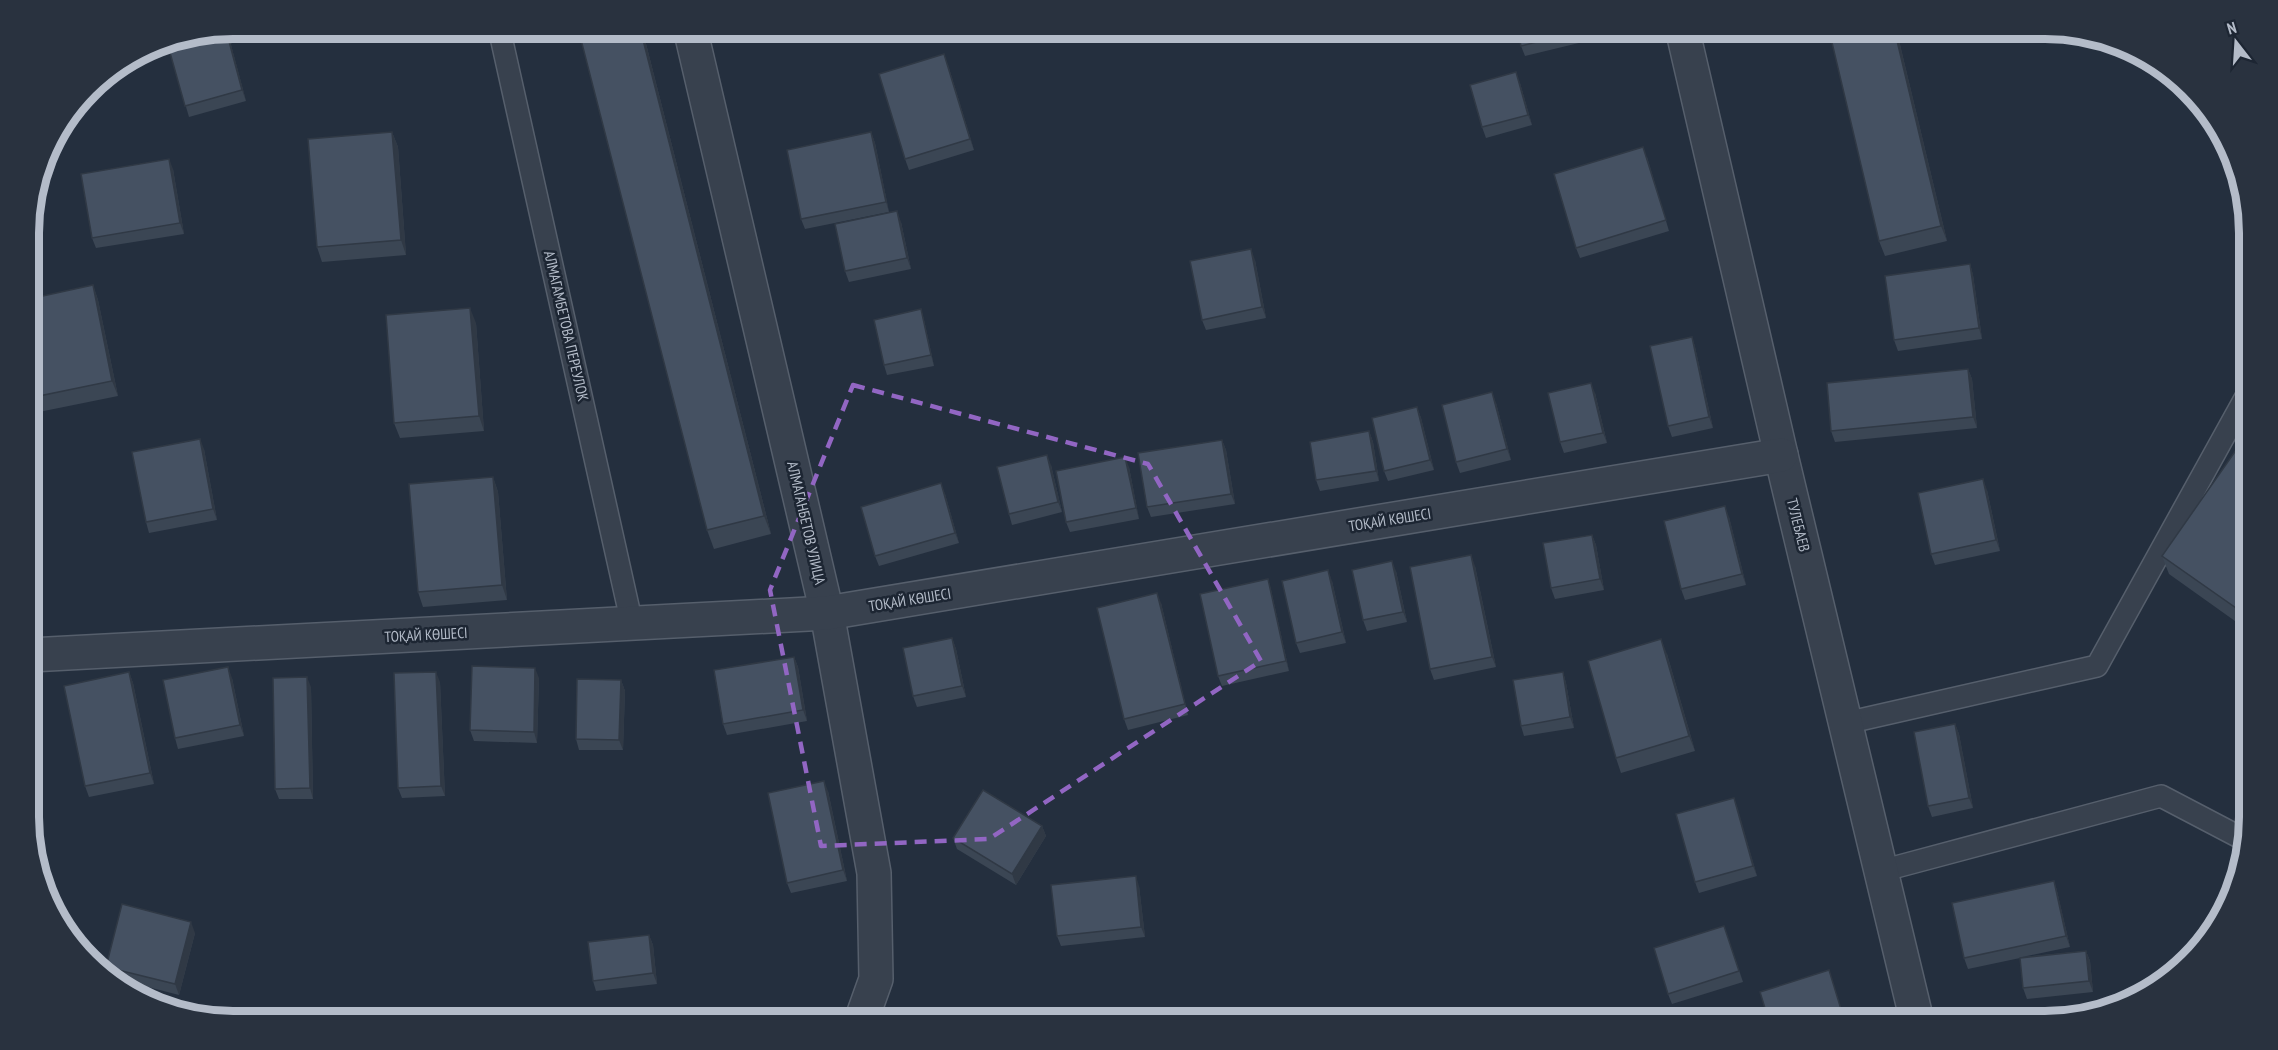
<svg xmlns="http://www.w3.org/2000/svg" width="2278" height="1050" font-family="'PT Sans Narrow',sans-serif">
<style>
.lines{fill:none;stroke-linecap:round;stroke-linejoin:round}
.service-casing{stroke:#565f6c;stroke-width:24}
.minor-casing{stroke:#565f6c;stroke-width:36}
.service{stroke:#38414e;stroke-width:21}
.minor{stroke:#38414e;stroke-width:33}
.wall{fill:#3b4654}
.shaded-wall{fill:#303945}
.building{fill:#455162;stroke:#303945;stroke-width:1.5}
.marked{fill:none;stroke:#9266c3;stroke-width:4.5;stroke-dasharray:12 8;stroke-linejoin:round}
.labels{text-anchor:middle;stroke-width:5;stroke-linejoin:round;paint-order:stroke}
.street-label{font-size:15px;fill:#b4bcc9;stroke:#1d2633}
.rim{fill:none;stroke:#b4bcc9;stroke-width:8}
</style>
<rect width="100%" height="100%" fill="#242f3e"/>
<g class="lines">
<defs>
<g id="service">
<polyline points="499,28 632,624"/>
<polyline points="1846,723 2097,666 2248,393"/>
<polyline points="1881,871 2161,796 2245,840"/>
</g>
<g id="minor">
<polyline points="690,28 827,613 874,873 876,979 861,1021"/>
<polyline points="1682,28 1781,455 1917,1021"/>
<polyline points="30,655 827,613 1781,455"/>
</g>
</defs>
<!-- service casing -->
<use href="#service" class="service-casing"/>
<!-- minor casing -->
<use href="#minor" class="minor-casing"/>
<!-- service -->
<use href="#service" class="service"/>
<!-- minor -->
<use href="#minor" class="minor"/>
</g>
<!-- wall -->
<g class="wall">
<polygon points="642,28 771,534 714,549 707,530"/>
<polygon points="761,28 841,28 766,43"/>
<polygon points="1048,28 1057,28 1049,32"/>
<polygon points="1517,28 1610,28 1612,35 1525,56 1521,46"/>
<polygon points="1896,28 1947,241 1885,256 1879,241"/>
<polygon points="227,30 246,101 189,117 167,42"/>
<polygon points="948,65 974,150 909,170 905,159"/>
<polygon points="1520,83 1532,125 1486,138 1482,127"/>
<polygon points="392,132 398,147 406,255 322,262 317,247"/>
<polygon points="871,132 875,143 889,212 805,229 801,219"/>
<polygon points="1647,157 1669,231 1580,258 1576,248"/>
<polygon points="173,169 184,234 96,248 92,238"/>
<polygon points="901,222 911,269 849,282 845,271"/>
<polygon points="1255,260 1266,318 1206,330 1202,320"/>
<polygon points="1970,264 1973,275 1982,339 1898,351 1894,340"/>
<polygon points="93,285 98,300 118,396 39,412 34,397"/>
<polygon points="921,309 924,320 934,366 887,375 884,365"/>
<polygon points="476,323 484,431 400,438 394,423"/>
<polygon points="1692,337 1695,347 1713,428 1672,437 1668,426"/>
<polygon points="1968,369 1972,379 1977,428 1835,442 1831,431"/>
<polygon points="1595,393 1607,443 1564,453 1560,442"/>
<polygon points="1496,403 1511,460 1460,473 1456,462"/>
<polygon points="1417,407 1421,418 1434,470 1388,481 1384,471"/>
<polygon points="1369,431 1373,442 1379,481 1320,491 1316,480"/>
<polygon points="2248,433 2249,631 2169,574 2162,556"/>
<polygon points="1222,440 1226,450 1235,504 1151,517 1147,507"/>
<polygon points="204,449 217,520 149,533 146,522"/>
<polygon points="1051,465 1062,512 1012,525 1009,514"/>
<polygon points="1129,467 1139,519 1070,532 1066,522"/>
<polygon points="493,477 498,492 507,600 423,607 418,592"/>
<polygon points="1987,490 2000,551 1935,565 1931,554"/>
<polygon points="945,494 959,543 879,566 875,556"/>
<polygon points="1729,517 1746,585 1685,600 1681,589"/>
<polygon points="1592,535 1596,545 1604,590 1555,599 1551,588"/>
<polygon points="1475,566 1496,667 1434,680 1430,669"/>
<polygon points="1396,571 1407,622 1367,631 1363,620"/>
<polygon points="1268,579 1271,590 1289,671 1222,686 1218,676"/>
<polygon points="1332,581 1346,643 1300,653 1296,643"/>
<polygon points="1161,603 1188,715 1128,730 1124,719"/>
<polygon points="952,638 956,649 966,697 917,707 913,696"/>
<polygon points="1667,654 1695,751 1621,773 1616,758"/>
<polygon points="794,657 798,667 807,721 727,735 723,724"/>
<polygon points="129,672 133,683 154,784 89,797 85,786"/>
<polygon points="1563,672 1566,683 1574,728 1524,736 1521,726"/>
<polygon points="232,678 244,736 178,749 175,738"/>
<polygon points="539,678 537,743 474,741 470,730"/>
<polygon points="621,680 625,691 623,750 579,750 576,739"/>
<polygon points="440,682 445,796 402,798 398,788"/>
<polygon points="311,687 313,799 279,799 275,789"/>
<polygon points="1955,724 1959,734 1973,808 1932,817 1928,806"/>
<polygon points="828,791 847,881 791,893 787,883"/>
<polygon points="1734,798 1757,876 1699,893 1695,882"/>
<polygon points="1042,826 1046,836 1016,885 957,849 953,838"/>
<polygon points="2054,881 2057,891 2070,947 2022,957 2086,951 2090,961 2093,992 2027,999 2023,988 2020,958 1968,969 1964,958"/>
<polygon points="1139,886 1145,937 1061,946 1057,936"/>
<polygon points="1724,926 1743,982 1672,1004 1668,994"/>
<polygon points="195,933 179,995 121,980 107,969 106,967"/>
<polygon points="649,935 653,945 657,984 596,991 593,981"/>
</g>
<!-- shaded-wall -->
<g class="shaded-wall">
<polygon points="640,28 642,28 771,534 764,516"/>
<polygon points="1894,28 1896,28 1947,241 1941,226"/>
<polygon points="226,30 227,30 246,101 242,90"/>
<polygon points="944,54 948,65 974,150 970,139"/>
<polygon points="1516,72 1520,83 1532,125 1528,115"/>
<polygon points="392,132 398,147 406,255 401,240"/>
<polygon points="871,132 875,143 889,212 886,202"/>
<polygon points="169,159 173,169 184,234 180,223"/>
<polygon points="897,211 901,222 911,269 907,258"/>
<polygon points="1251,249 1255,260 1266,318 1262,307"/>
<polygon points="1970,264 1973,275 1982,339 1979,328"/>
<polygon points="93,285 98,300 118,396 112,381"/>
<polygon points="470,308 476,323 484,431 479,416"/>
<polygon points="921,309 924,320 934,366 931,355"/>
<polygon points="1692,337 1695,347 1713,428 1709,417"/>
<polygon points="1968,369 1972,379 1977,428 1973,417"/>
<polygon points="1591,383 1595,393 1607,443 1603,433"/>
<polygon points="1492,392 1496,403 1511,460 1507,449"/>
<polygon points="1417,407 1421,418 1434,470 1430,460"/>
<polygon points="1369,431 1373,442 1379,481 1376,471"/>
<polygon points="200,439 204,449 217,520 213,509"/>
<polygon points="1222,440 1226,450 1235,504 1231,494"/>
<polygon points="1047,455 1051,465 1062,512 1058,502"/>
<polygon points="1125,457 1129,467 1139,519 1136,508"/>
<polygon points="493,477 498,492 507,600 502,585"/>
<polygon points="1983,479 1987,490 2000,551 1996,540"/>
<polygon points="941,483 945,494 959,543 955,533"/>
<polygon points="1725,506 1729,517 1746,585 1742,574"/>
<polygon points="1592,535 1596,545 1604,590 1600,579"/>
<polygon points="1471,555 1475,566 1496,667 1492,657"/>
<polygon points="1392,561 1396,571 1407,622 1403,612"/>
<polygon points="1328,570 1332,581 1346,643 1342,632"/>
<polygon points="1268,579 1271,590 1289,671 1286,661"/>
<polygon points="1157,593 1161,603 1188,715 1185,704"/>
<polygon points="952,638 956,649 966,697 962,686"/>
<polygon points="1661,639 1667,654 1695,751 1689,736"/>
<polygon points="794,657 798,667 807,721 803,710"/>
<polygon points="228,667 232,678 244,736 240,725"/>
<polygon points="535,668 539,678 537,743 534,732"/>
<polygon points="129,672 133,683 154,784 150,773"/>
<polygon points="436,672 440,682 445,796 441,786"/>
<polygon points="1563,672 1566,683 1574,728 1570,717"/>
<polygon points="307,677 311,687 313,799 310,788"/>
<polygon points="621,680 625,691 623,750 619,740"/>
<polygon points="1955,724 1959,734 1973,808 1969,798"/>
<polygon points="824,781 828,791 847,881 843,870"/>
<polygon points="1734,798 1738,809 1757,876 1753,866"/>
<polygon points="1042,826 1046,836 1016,885 1012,874"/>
<polygon points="1136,876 1139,886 1145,937 1141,927"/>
<polygon points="2054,881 2057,891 2070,947 2066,936"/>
<polygon points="191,922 195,933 179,995 175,984"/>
<polygon points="649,935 653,945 657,984 653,973"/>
<polygon points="2086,951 2090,961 2093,992 2089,981"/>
</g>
<!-- building -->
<g class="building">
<polygon points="578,28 640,28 764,516 707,530"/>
<polygon points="761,28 782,28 762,32"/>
<polygon points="1517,28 1591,28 1521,46"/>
<polygon points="1836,28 1894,28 1941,226 1879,241 1829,30"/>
<polygon points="226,30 242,90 185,106 167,42"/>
<polygon points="944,54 970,139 905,159 879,74"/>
<polygon points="1516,72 1528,115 1482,127 1470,85"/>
<polygon points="392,132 401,240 317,247 308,139"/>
<polygon points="871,132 886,202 801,219 787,150"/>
<polygon points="1643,147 1666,220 1576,248 1554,174"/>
<polygon points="169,159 180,223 92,238 81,174"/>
<polygon points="897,211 907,258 845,271 835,224"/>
<polygon points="1251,249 1262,307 1202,320 1190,261"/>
<polygon points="1970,264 1979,328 1894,340 1885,276"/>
<polygon points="93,285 112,381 34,397 29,376 29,299"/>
<polygon points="470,308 479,416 394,423 386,315"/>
<polygon points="921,309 931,355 884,365 874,320"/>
<polygon points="1692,337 1709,417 1668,426 1650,346"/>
<polygon points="1968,369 1973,417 1831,431 1827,383"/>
<polygon points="1591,383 1603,433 1560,442 1548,393"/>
<polygon points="1492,392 1507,449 1456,462 1442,405"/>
<polygon points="1417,407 1430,460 1384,471 1372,418"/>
<polygon points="1369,431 1376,471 1316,480 1310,442"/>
<polygon points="2248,433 2249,617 2162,556"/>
<polygon points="200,439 213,509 146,522 132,452"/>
<polygon points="1222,440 1231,494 1147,507 1138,453"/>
<polygon points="1047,455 1058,502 1009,514 997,467"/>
<polygon points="1125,457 1136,508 1066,522 1056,471"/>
<polygon points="493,477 502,585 418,592 409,484"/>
<polygon points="1983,479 1996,540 1931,554 1918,493"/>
<polygon points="941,483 955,533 875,556 861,507"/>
<polygon points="1725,506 1742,574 1681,589 1664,521"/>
<polygon points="1592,535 1600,579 1551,588 1543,543"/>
<polygon points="1471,555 1492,657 1430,669 1410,567"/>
<polygon points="1392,561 1403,612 1363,620 1352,570"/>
<polygon points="1328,570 1342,632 1296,643 1282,581"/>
<polygon points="1268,579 1286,661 1218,676 1200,594"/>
<polygon points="1157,593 1185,704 1124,719 1097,608"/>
<polygon points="952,638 962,686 913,696 903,648"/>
<polygon points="1661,639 1689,736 1616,758 1588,661"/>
<polygon points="794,657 803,710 723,724 714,670"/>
<polygon points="472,666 535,668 534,732 470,730"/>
<polygon points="228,667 240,725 175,738 163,680"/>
<polygon points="129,672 150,773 85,786 64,686"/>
<polygon points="436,672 441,786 398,788 394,673"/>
<polygon points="1563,672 1570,717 1521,726 1513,680"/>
<polygon points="307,677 310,788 275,789 273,678"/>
<polygon points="577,679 621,680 619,740 576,739"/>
<polygon points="1955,724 1969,798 1928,806 1914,732"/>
<polygon points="824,781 843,870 787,883 768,793"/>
<polygon points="983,790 1042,826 1012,874 953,838"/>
<polygon points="1734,798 1753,866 1695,882 1676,814"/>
<polygon points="1136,876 1141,927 1057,936 1051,885"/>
<polygon points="2054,881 2066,936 1964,958 1952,903"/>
<polygon points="122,904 191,922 175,984 106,967"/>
<polygon points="1724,926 1739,971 1668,994 1654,948"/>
<polygon points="649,935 653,973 593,981 588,942"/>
<polygon points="2086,951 2089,981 2023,988 2020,958"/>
<polygon points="1829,970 1844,1019 1837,1021 1769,1021 1760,992"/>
<polygon points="1028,1015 1073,1021 1027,1021"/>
</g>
<!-- marked area -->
<path class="marked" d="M853 385 1148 464 1261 661 989 839 821 846 770 590Z"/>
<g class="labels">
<!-- street labels -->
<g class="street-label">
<text transform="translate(566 326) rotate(77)" y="5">АЛМАГАМБЕТОВА ПЕРЕУЛОК</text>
<text transform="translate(1390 520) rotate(-9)" y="5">ТОҚАЙ КӨШЕСІ</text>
<text transform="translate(806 523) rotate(77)" y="5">АЛМАГАНБЕТОВ УЛИЦА</text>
<text transform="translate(1798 525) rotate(76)" y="5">ТУЛЕБАЕВ</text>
<text transform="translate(910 600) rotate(-9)" y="5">ТОҚАЙ КӨШЕСІ</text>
<text transform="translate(426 635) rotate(-3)" y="5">ТОҚАЙ КӨШЕСІ</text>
</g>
</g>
<!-- crop -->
<path d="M0 0H2278V1050H0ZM233 39H2045A194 194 0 0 1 2239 233V817A194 194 0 0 1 2045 1011H233A194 194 0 0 1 39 817V233A194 194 0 0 1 233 39Z" fill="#29323f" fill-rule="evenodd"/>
<path class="rim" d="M233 39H2045A194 194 0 0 1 2239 233V817A194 194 0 0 1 2045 1011H233A194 194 0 0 1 39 817V233A194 194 0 0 1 233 39Z"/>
<!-- north arrow -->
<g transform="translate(2236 42) rotate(343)" stroke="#1d2633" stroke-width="4.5" paint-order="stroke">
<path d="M0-4.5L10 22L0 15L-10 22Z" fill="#b4bcc9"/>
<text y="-9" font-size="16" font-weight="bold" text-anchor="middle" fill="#b4bcc9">N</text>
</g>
</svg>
